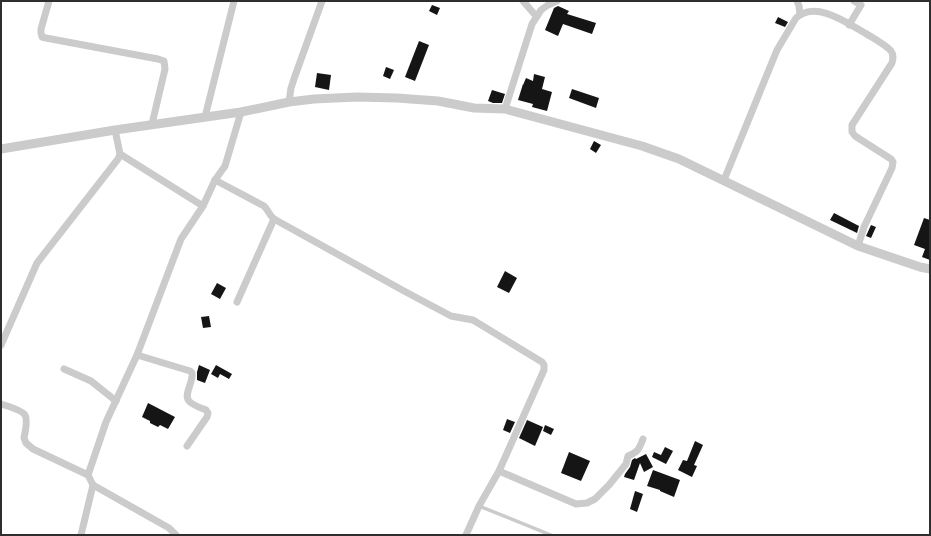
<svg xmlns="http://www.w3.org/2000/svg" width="931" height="536" font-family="Signika,sans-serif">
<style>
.building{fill:#151515}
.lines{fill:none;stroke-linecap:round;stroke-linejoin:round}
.service{stroke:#cbcbcb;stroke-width:3.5}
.minor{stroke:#cbcbcb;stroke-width:7}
.tertiary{stroke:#cbcbcb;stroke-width:9}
</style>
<rect width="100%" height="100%" fill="#fff"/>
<!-- building -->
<g class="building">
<polygon points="432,5 440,8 437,15 429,11"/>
<polygon points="558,6 569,11 567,14 596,23 592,34 563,24 558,36 545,30 554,8"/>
<polygon points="778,17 788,22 785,27 775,23"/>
<polygon points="419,41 429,45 415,81 405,77"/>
<polygon points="386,67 394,70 390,79 383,76"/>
<polygon points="317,73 331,75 329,90 315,87"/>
<polygon points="534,74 545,77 542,89 552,92 547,111 532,107 533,104 518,100 523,84 523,85 526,78 533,81"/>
<polygon points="572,89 599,98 596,108 569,98"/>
<polygon points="492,90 505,94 502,103 493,103 488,101"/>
<polygon points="594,141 601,145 596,153 590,149"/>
<polygon points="834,213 859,226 857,233 830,220"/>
<polygon points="924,218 930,220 930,260 922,257 925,249 914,245"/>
<polygon points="871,225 876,227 871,238 866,236"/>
<polygon points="505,271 517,278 509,293 497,287"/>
<polygon points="217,283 226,288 220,299 211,294"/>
<polygon points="209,316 211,327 203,328 201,317"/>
<polygon points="199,365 210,370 205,383 197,380 197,372"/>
<polygon points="216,365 232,374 229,379 220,374 218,378 211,374"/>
<polygon points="148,403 175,417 168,429 160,425 158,427 150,423 150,421 142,417"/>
<polygon points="507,419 515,422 510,433 503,430"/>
<polygon points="527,420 543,427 535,446 519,438"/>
<polygon points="545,425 554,429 551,435 543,431"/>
<polygon points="695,441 703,445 694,465 697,466 692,477 678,470 683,460 687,461"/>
<polygon points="665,447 673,451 666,464 652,457 654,452 661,455"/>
<polygon points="569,452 590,461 581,481 561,473"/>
<polygon points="646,454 653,467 644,472 640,463 634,480 624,477 625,474 630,467 632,460 635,458 636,459"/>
<polygon points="653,470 680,480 674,497 660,491 660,490 647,486"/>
<polygon points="635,491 643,494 637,512 630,509"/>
</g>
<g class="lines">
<!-- service -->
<polyline class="service" points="479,506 551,535"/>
<!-- minor -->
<g class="minor">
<polyline points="49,1 41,29 41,33 42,37 46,38 158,59 164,61 165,69 152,124"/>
<polyline points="523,1 536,16"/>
<polyline points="797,1 799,6 800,15"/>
<polyline points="849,25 861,5 854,1"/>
<polyline points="289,102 291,88 295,76 322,1"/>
<polyline points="505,109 532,24 541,10 548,5 557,1"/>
<polyline points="205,117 234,1"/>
<polyline points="120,154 203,206"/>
<path d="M215 180 264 206C268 210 270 216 274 219L404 291 451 316 473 320 542 362 544 365V370L499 471 479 506 466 535"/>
<path d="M724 180 777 50 796 18C816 0 847 23 865 33 871 37 886 45 891 51 894 55 893 59 892 63L852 125V132L855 136 891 159 893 162 892 168 864 227 858 246"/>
<polyline points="237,302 274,219"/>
<polyline points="1,345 37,263 118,159 120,154 115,130"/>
<path d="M137 355 190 371 192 373C194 381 183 395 189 401 192 405 201 408 206 410L208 413 207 417 187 446"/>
<polyline points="64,369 91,381 116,401"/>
<path d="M1 404C7 406 22 410 25 415 28 420 25 433 24 438L26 443 33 449 88 475"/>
<path d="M499 471 576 504 587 503 595 499 609 485 626 464 628 456C638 452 639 449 643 439"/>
<polyline points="93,485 169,528 176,535"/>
<polyline points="81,535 93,485 88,475 106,422 137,355 181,239 203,206 215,180 225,166 241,112"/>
</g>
<!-- tertiary -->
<polyline class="tertiary" points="1,149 115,130 241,112 289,102 314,99 357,97 397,98 438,101 474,108 505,109 642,146 679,159 858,246 920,267 930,269"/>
</g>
<!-- border -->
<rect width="931" height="536" fill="none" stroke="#2e2e2e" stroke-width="4"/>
</svg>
